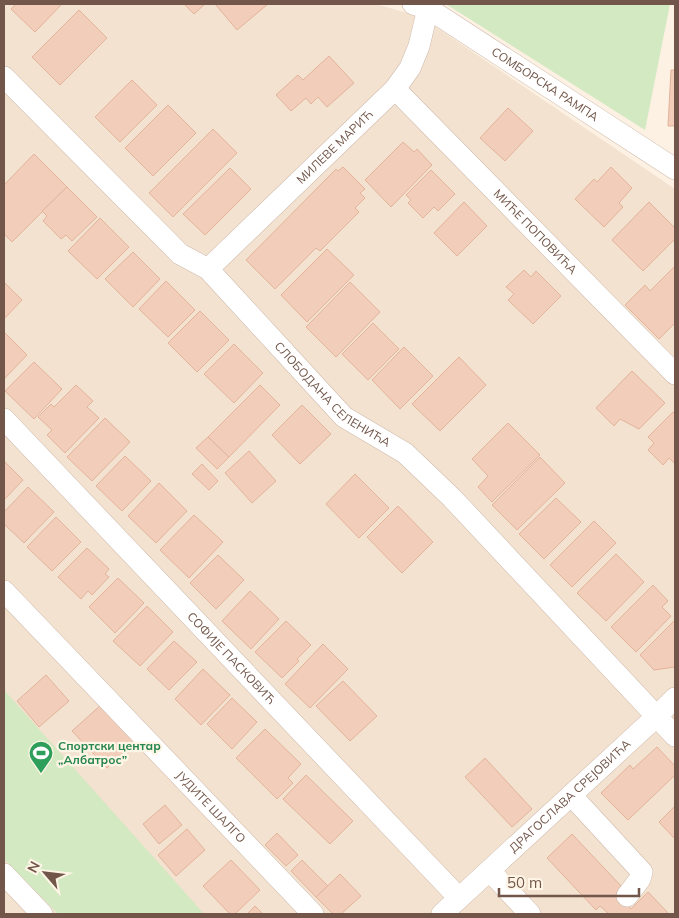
<svg xmlns="http://www.w3.org/2000/svg" width="679" height="918" font-family="Mulish,sans-serif">
<style>
.residential{fill:#f3e2d0}
.green{fill:#d2e9c1}
.building{fill:#f1cdba;stroke:#e3b39a}
.lines{fill:none;stroke-linecap:round;stroke-linejoin:round}
.minor-casing{stroke:#cfbaac;stroke-width:22}
.minor{stroke:#fff;stroke-width:21}
.labels{text-anchor:middle;stroke-width:4.5;stroke-linejoin:round;paint-order:stroke}
.street-label{font-size:12px;fill:#725649;stroke:#fff5e7}
.leisure-label{font-size:12px;font-weight:bold;fill:#27864d;stroke:#fff5e7;text-anchor:start}
</style>
<rect width="100%" height="100%" fill="#fcf1e2"/>
<!-- residential -->
<polygon class="residential" points="4,4 376,4 421,17 675,189 675,914 4,914"/>
<!-- green -->
<g class="green">
<polygon points="446,4 670,4 645,130"/>
<polygon points="4,690 189,897 204,914 58,914 4,859"/>
</g>
<!-- building -->
<g class="building">
<polygon points="16,4 60,4 61,5 35,32 11,9"/>
<polygon points="184,4 205,4 194,14"/>
<polygon points="215,4 268,4 237,30"/>
<polygon points="79,10 107,38 60,85 32,57"/>
<polygon points="329,56 354,83 327,107 318,97 311,104 306,98 291,111 276,95 298,75 303,80"/>
<polygon points="671,70 675,70 675,126 668,126"/>
<polygon points="132,80 157,105 120,142 95,117"/>
<polygon points="168,105 196,133 153,176 125,148"/>
<polygon points="508,108 533,131 505,161 480,138"/>
<polygon points="213,129 237,153 173,217 149,193"/>
<polygon points="403,142 414,152 417,149 432,165 391,207 365,180"/>
<polygon points="34,154 67,187 12,242 4,234 4,185"/>
<polygon points="343,167 365,189 360,193 365,198 355,208 359,212 320,251 316,248 275,289 246,260 336,169 338,171"/>
<polygon points="611,167 632,188 619,203 623,207 604,227 575,199 594,179 597,182"/>
<polygon points="230,168 251,189 205,235 183,214"/>
<polygon points="431,170 455,194 438,211 434,207 423,218 408,203 411,200 406,195"/>
<polygon points="67,187 97,217 72,241 66,235 61,239 43,221 47,216 42,211"/>
<polygon points="464,202 487,226 457,256 434,233"/>
<polygon points="649,202 675,228 675,239 643,271 612,240"/>
<polygon points="100,218 129,247 97,279 68,251"/>
<polygon points="327,249 354,275 307,322 281,295"/>
<polygon points="133,252 160,279 133,307 105,279"/>
<polygon points="675,266 675,323 659,339 625,305 645,285 650,291"/>
<polygon points="524,270 531,277 536,271 561,296 533,324 508,300 514,294 506,287"/>
<polygon points="166,281 195,310 168,337 139,309"/>
<polygon points="4,282 22,300 4,319"/>
<polygon points="350,282 380,312 336,357 306,327"/>
<polygon points="200,311 229,340 197,372 168,343"/>
<polygon points="373,323 399,349 368,380 342,354"/>
<polygon points="4,332 27,355 4,379"/>
<polygon points="234,344 263,373 234,403 204,374"/>
<polygon points="404,347 433,376 400,409 372,380"/>
<polygon points="459,357 486,385 440,431 412,404"/>
<polygon points="34,362 62,389 34,419 5,391"/>
<polygon points="632,371 665,403 639,429 620,419 614,426 596,408"/>
<polygon points="76,385 93,401 87,407 99,418 65,453 47,435 52,430 38,417 51,404 54,407"/>
<polygon points="260,385 280,405 229,457 208,437"/>
<polygon points="302,405 331,434 300,464 272,435"/>
<polygon points="673,412 675,414 675,462 674,463 669,458 663,465 648,450 654,443 648,437"/>
<polygon points="105,418 130,442 92,481 67,457"/>
<polygon points="508,423 540,455 492,502 478,487 488,476 472,459"/>
<polygon points="208,437 229,457 217,469 196,448"/>
<polygon points="249,451 276,481 252,503 225,473"/>
<polygon points="125,456 151,481 122,511 96,486"/>
<polygon points="540,457 565,483 517,530 492,505"/>
<polygon points="4,461 23,480 4,500"/>
<polygon points="202,464 218,481 209,490 192,474"/>
<polygon points="355,474 389,508 359,538 326,504"/>
<polygon points="159,483 187,511 156,543 128,516"/>
<polygon points="28,487 54,512 24,543 4,524 4,512"/>
<polygon points="556,498 581,522 544,559 519,534"/>
<polygon points="398,506 433,542 402,573 367,537"/>
<polygon points="194,515 223,542 189,578 160,550"/>
<polygon points="56,517 81,542 52,571 27,547"/>
<polygon points="594,521 616,543 572,587 550,565"/>
<polygon points="87,548 109,569 105,574 109,577 92,595 88,591 81,599 58,577"/>
<polygon points="616,554 644,582 606,621 577,593"/>
<polygon points="218,555 244,580 216,609 190,583"/>
<polygon points="118,578 144,603 115,633 89,607"/>
<polygon points="653,585 668,601 662,607 671,616 636,652 611,627"/>
<polygon points="250,591 279,619 251,649 222,621"/>
<polygon points="147,606 173,632 140,666 113,641"/>
<polygon points="675,620 675,667 654,670 640,655"/>
<polygon points="286,621 311,645 297,659 299,661 282,678 255,652"/>
<polygon points="174,641 197,662 169,690 147,669"/>
<polygon points="323,644 348,669 310,708 285,684"/>
<polygon points="203,669 230,695 201,725 175,699"/>
<polygon points="46,675 69,701 39,727 17,701"/>
<polygon points="343,681 377,716 350,741 316,706"/>
<polygon points="232,698 257,722 232,749 207,724"/>
<polygon points="102,704 136,740 107,768 72,731"/>
<polygon points="265,729 301,764 288,778 293,783 277,799 236,758"/>
<polygon points="657,747 675,766 675,775 628,820 601,793 630,765 633,769"/>
<polygon points="485,758 532,809 512,827 465,777"/>
<polygon points="306,775 353,821 330,844 283,799"/>
<polygon points="165,805 182,825 159,844 143,824"/>
<polygon points="675,806 675,839 659,822"/>
<polygon points="187,829 205,850 176,876 158,855"/>
<polygon points="277,833 298,855 286,866 265,845"/>
<polygon points="572,834 622,887 616,893 631,909 648,892 669,914 609,914 600,906 596,910 547,858"/>
<polygon points="231,860 260,890 235,914 230,914 203,886"/>
<polygon points="302,860 328,886 316,897 291,871"/>
<polygon points="340,874 361,896 341,914 333,914 316,897"/>
<polygon points="255,906 263,914 247,914"/>
</g>
<g class="lines">
<defs>
<g id="minor">
<path id="s1" d="M413 4 429 9 675 169"/>
<path id="s2" d="M4 77 180 254 208 269 344 417 405 453 452 498 675 736"/>
<path id="s3" d="M395 89 675 374"/>
<path id="s4" d="M208 269 395 89 410 68 419 46 429 4"/>
<path id="s5" d="M4 419 459 898"/>
<path id="s6" d="M4 591 313 914"/>
<polyline points="571,795 642,872 640,879 627,896"/>
<polyline points="490,871 530,914"/>
<polyline points="4,874 42,914"/>
<path id="s7" d="M442 914 657 716 675 698"/>
</g>
</defs>
<!-- minor casing -->
<use href="#minor" class="minor-casing"/>
<!-- minor -->
<use href="#minor" class="minor"/>
</g>
<!-- icons -->
<defs>
<symbol id="stadium-pin" viewBox="-11 -11 22 30"><path d="M0 17L-7.5 6A9.5 9.5 0 1 1 7.5 6Z" fill="#2e9e5b" stroke="#fff5e7"/><path d="M0-5a6.5 5 0 1 0 0 10a6.5 5 0 1 0 0-10ZM-3.5-1.8h7v3.6h-7Z" fill="#fff"/></symbol>
</defs>
<g fill-rule="evenodd">
<use href="#stadium-pin" x="27" y="739" width="28" height="38"/>
</g>
<g class="labels">
<!-- street labels -->
<g class="street-label">
<text dy="4" stroke="none"><textPath href="#s1" startOffset="155">СОМБОРСКА РАМПА</textPath></text>
<text dy="4" stroke="none"><textPath href="#s4" startOffset="176">МИЛЕВЕ МАРИЋ</textPath></text>
<text dy="4" stroke="none"><textPath href="#s3" startOffset="200">МИЋЕ ПОПОВИЋА</textPath></text>
<text dy="4" stroke="none"><textPath href="#s2" startOffset="459">СЛОБОДАНА СЕЛЕНИЋА</textPath></text>
<text dy="4" stroke="none"><textPath href="#s5" startOffset="330">СОФИЈЕ ПАСКОВИЋ</textPath></text>
<text dy="4" stroke="none"><textPath href="#s7" startOffset="174">ДРАГОСЛАВА СРЕЈОВИЋА</textPath></text>
<text dy="4" stroke="none"><textPath href="#s6" startOffset="299">ЈУДИТЕ ШАЛГО</textPath></text>
</g>
<!-- leisure labels -->
<g class="leisure-label">
<text x="58" y="750">Спортски центар<tspan x="58" dy="14">„Албатрос”</tspan></text>
</g>
</g>
<!-- border -->
<rect width="679" height="918" fill="none" stroke="#725649" stroke-width="10"/>
<!-- north arrow -->
<g transform="translate(45 873) rotate(298)" stroke="#fff5e7" stroke-width="4" paint-order="stroke">
<path d="M0-4L9 19L0 12L-9 19Z" fill="#725649"/>
<text y="-8" font-size="14" font-weight="bold" text-anchor="middle" fill="#725649">N</text>
</g>
<!-- scale -->
<path d="M499 888v8h140v-8" fill="none" stroke="#725649" stroke-width="2.5"/>
<text x="507" y="888" font-size="15" fill="#725649" stroke="#fff5e7" stroke-width="4" paint-order="stroke">50 m</text>
</svg>
